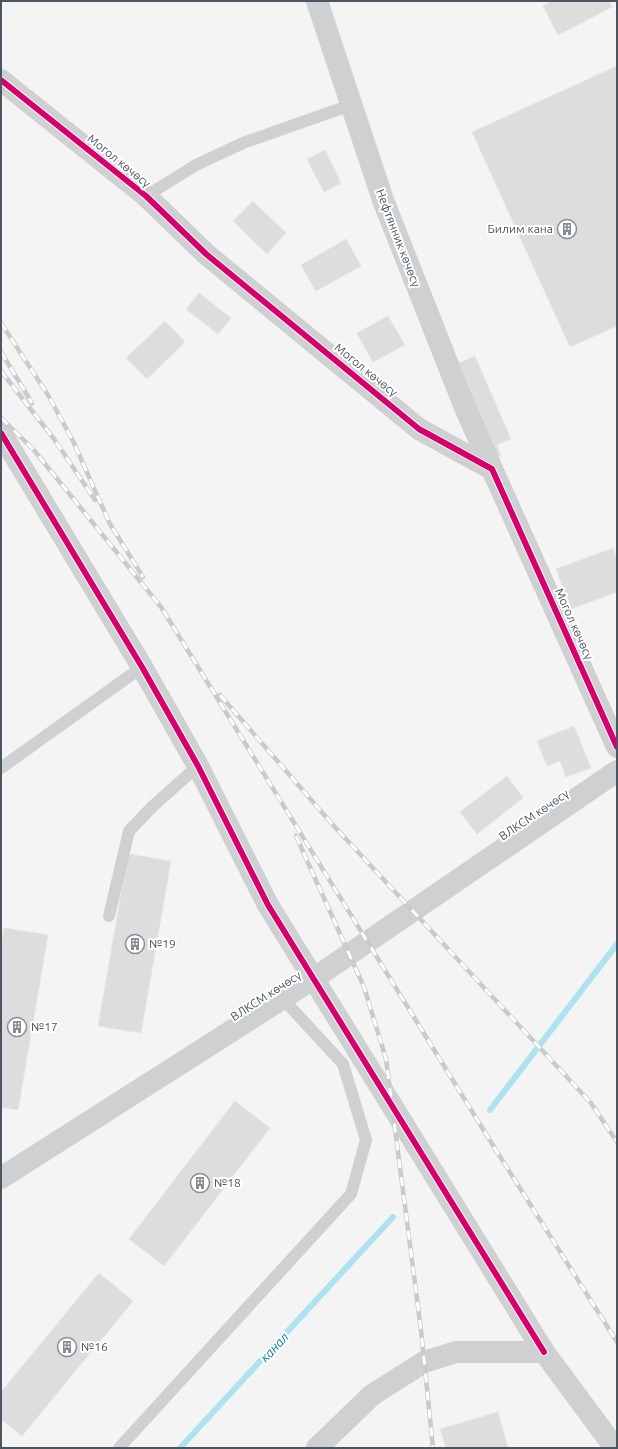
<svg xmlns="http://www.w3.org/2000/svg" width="618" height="1449" font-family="Ubuntu,sans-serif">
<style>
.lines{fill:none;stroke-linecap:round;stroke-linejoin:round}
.stream{stroke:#aee2f0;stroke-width:6}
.building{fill:#ddddde;stroke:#e5e6e7}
.service{stroke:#ced0d2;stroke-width:12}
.minor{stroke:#ced0d2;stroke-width:22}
.tertiary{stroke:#ced0d2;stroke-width:22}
.rail-casing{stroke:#c9cacc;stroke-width:4.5}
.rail{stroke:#fff;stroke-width:3;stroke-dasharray:9;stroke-linecap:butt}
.cycleway-casing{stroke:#fff;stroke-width:8}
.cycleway{stroke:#d6006c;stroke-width:6}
.labels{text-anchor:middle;stroke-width:4;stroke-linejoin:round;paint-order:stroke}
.street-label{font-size:12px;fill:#4a5661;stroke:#fff}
.poi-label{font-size:12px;fill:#4a5661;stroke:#fff;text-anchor:start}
.water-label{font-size:13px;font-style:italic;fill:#0c7c9b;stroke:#fff}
</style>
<rect width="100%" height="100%" fill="#f4f4f4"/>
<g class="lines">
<!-- stream -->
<g class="stream">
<polyline points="490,1110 617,944"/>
<polyline points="180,1448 393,1217"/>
</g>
</g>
<!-- building -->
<g class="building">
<polygon points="552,1 609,1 612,7 558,35 543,6"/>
<polygon points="617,66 617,326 570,347 472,132"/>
<polygon points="325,150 341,183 324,192 307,159"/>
<polygon points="253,201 286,233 267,254 233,221"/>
<polygon points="346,239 361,266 316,291 301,265"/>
<polygon points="199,293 231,318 218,334 186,309"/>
<polygon points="388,316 405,345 373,362 357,333"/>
<polygon points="165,321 185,342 147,379 126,358"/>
<polygon points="475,356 511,439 497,445 501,456 493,460 452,366"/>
<polygon points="613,548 617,558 617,592 571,609 556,569"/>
<polygon points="574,726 591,768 566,777 560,761 547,766 537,741"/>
<polygon points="507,776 523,798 477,834 460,812"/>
<polygon points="128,854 171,861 141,1033 98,1026"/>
<polygon points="4,928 48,935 18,1110 1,1107 1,947"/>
<polygon points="235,1101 270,1128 164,1266 129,1239"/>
<polygon points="99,1273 133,1301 22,1436 1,1419 1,1392"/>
<polygon points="498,1412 508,1448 446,1448 440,1429"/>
</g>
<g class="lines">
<!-- service -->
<g class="service">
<polyline points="146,196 196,165 243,143 351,105"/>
<polyline points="1,768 142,667"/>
<polyline points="109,916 129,831 153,806 198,766"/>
<polyline points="119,1448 351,1194 366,1140 343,1064 283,999"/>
</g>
<!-- minor -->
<g class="minor">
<polyline points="317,1 383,200 464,405 492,469"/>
<polyline points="1,80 146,196 206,254 419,429 492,469 617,747"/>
<polyline points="1,433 142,667 198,766 268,905 544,1352"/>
<polyline points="317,1448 372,1395 424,1362 456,1352 544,1352 615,1448"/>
</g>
<!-- tertiary -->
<polyline class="tertiary" points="1,1178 313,979 617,771"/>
<defs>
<g id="rail">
<polyline points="1,323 48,395 73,441 110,524 143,577"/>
<polyline points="1,352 32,403"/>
<polyline points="1,371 54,439 95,500"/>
<polyline points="1,418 33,449 161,607 494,1147 617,1342"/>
<polyline points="220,695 333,825 591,1103 617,1142"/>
<polyline points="296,836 364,987 386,1059 421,1330 433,1448"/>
</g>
</defs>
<!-- rail casing -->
<use href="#rail" class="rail-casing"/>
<!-- rail -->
<use href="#rail" class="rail"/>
<defs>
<g id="cycleway">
<polyline points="1,80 146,196 206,254 419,429 492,469 617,747"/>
<polyline points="1,433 142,667 198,766 268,905 544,1352"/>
</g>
</defs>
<!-- cycleway casing -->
<use href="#cycleway" class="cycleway-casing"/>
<!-- cycleway -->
<use href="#cycleway" class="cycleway"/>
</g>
<!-- icons -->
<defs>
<symbol id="building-ring" viewBox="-11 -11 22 22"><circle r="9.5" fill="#fff" stroke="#868d94" stroke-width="1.5"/><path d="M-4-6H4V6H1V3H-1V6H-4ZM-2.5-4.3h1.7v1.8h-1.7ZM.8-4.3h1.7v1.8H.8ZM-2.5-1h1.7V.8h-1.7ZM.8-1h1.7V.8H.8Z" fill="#868d94"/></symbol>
</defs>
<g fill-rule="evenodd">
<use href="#building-ring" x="556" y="218" width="22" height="22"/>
<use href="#building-ring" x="124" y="933" width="22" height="22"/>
<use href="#building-ring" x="6" y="1016" width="22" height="22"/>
<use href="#building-ring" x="189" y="1172" width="22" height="22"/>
<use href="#building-ring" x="56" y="1336" width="22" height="22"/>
</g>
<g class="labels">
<!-- street labels -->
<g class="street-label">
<text transform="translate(119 161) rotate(39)" y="4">Могол көчөсү</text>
<text transform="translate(398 238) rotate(69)" y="4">Нефтянник көчөсү</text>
<text transform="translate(366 370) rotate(39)" y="4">Могол көчөсү</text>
<text transform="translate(574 624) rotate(66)" y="4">Могол көчөсү</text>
<text transform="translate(534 815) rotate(-34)" y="4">ВЛКСМ көчөсү</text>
<text transform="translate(266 996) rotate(-33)" y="4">ВЛКСМ көчөсү</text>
</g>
<!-- poi labels -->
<g class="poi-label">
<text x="553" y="233" text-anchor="end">Билим кана</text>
<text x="149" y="948">№19</text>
<text x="31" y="1031">№17</text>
<text x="214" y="1187">№18</text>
<text x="81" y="1351">№16</text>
</g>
<!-- water labels -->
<g class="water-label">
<text transform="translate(274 1347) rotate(-47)" y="5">канал</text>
</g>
</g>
<!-- border -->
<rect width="618" height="1449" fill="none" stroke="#4a5661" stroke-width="4"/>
</svg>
